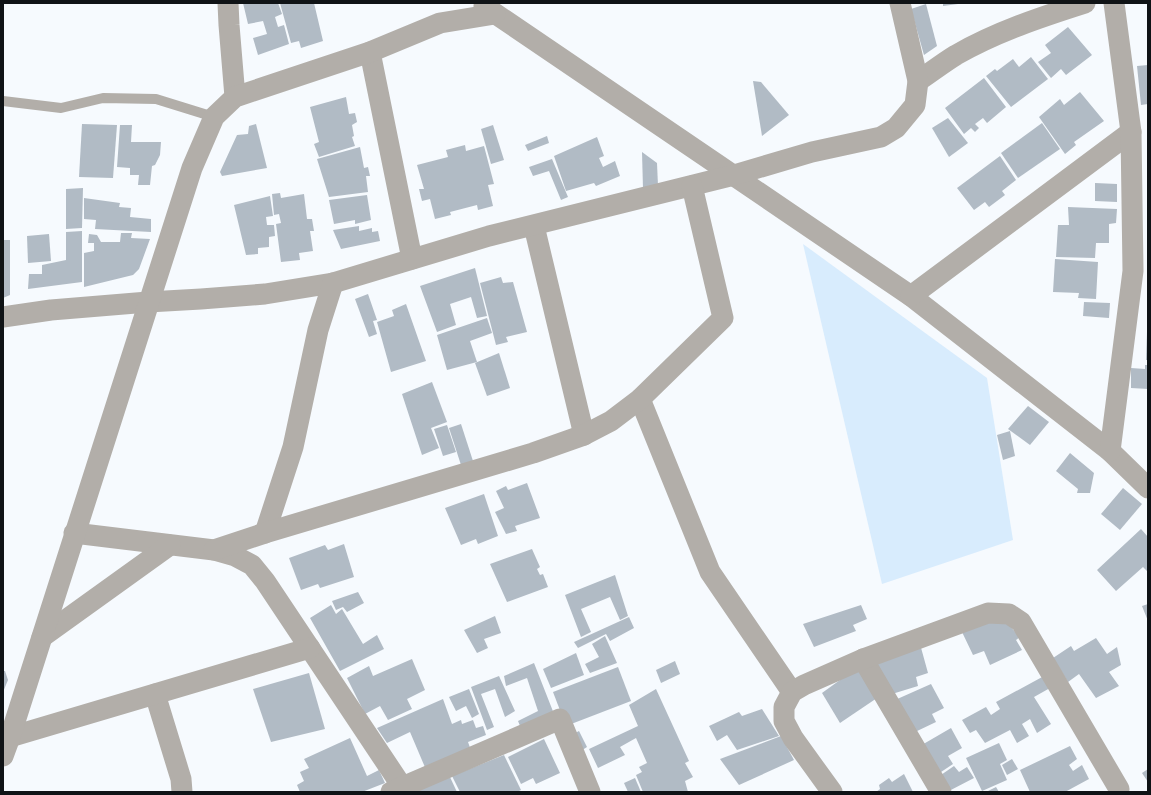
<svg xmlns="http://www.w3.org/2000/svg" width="1151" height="795" font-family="Barlow,sans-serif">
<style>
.green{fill:#d8ecfd}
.building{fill:#b1bbc5}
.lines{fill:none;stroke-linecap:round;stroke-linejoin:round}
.lane{stroke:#b2aea9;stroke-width:10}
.street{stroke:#b2aea9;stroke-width:21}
</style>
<rect width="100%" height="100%" fill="#f6fafe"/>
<!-- green -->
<polygon class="green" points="803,244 987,378 1013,540 882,584"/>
<!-- building -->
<g class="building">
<polygon points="243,3 278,3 282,14 275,17 278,27 284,25 289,44 258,55 253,38 267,34 263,21 248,24"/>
<polygon points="280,3 314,3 323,41 301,48 299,41 291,43"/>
<polygon points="943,3 957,3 958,4 943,6"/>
<polygon points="926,4 937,46 924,55 911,9"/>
<polygon points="1068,27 1092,55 1066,75 1061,69 1051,78 1038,62 1051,53 1045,45"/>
<polygon points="1031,57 1048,79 1011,107 986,76 995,69 997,71 1013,59 1019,67"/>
<polygon points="1148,65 1148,104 1141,105 1137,66"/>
<polygon points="984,78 1006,107 987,123 983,118 975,124 979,128 975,132 971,128 964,134 945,108"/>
<polygon points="753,81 761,82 789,115 762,136"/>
<polygon points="1080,92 1104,121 1074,142 1076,145 1065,154 1039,117 1060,99 1064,105"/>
<polygon points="346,97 349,114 355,113 357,122 352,125 354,136 352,137 355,146 319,157 314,144 319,142 310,107"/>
<polygon points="948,118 968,143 949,157 932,128"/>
<polygon points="1042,123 1060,149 1018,178 1001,153"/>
<polygon points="82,124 117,125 113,178 79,177"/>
<polygon points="256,124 267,168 222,176 220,172 237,135 248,134 249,126"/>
<polygon points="120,125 132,125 131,142 161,142 160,155 155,165 152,166 150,185 138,185 139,175 130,175 130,168 117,167"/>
<polygon points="493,125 504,160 491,164 481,129"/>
<polygon points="547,136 549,143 528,151 525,145"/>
<polygon points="597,137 604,156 599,158 603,167 615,161 620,176 596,186 594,183 566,191 554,156"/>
<polygon points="465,145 466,151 484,146 494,184 488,185 493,206 478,210 477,205 450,212 451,215 435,219 430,199 422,201 419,189 424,189 417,165 448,157 446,150"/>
<polygon points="360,147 364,168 368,167 370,176 366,176 368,192 329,197 317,159"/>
<polygon points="642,152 657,163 658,186 643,189"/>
<polygon points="1000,156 1016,180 1002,191 1005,195 989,207 985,202 974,210 957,188"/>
<polygon points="552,159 568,197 561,200 549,171 533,176 529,167"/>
<polygon points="1095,183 1117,184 1117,202 1095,201"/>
<polygon points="83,188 82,228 66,229 66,189"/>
<polygon points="280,193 281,198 304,194 307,219 312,219 314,231 310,231 313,251 299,253 300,260 281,262 276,224 281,223 279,214 274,215 272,194"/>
<polygon points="367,195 371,220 355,224 355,220 334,224 329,200"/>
<polygon points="270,196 273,216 266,217 267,225 274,225 275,236 269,237 269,247 258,248 258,254 246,255 234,205"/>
<polygon points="84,198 120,203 119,207 131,208 130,217 151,219 151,232 95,229 96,220 84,219"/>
<polygon points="1068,207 1117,209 1116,223 1109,224 1109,243 1096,243 1095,258 1056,257 1058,225 1069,225"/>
<polygon points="359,226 359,231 372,228 372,232 378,231 380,241 341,249 333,230"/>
<polygon points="82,231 82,282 28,289 29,274 42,274 42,265 66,260 66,232"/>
<polygon points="121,233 132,233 131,238 150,239 139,269 133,275 84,287 84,253 94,251 94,243 88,243 89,234 97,235 101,242 120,242"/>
<polygon points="49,234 51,261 28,263 27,236"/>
<polygon points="3,240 10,240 10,295 3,298"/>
<polygon points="1055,259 1098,262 1096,299 1078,298 1079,293 1053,292"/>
<polygon points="475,268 487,316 477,318 471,297 450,304 456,325 437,332 420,286"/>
<polygon points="501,277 503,283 513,282 527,332 506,337 508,342 496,345 480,283"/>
<polygon points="368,294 377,320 373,321 377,334 369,337 355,299"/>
<polygon points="1084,302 1110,303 1109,318 1083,316"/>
<polygon points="406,304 426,361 391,372 377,322 394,316 392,310"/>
<polygon points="487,318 492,333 470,341 477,362 447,370 437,335"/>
<polygon points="1147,332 1148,332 1148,360 1146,360"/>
<polygon points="499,353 510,388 487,396 475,363"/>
<polygon points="1145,365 1148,365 1148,389 1131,388 1131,368 1145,369"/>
<polygon points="432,382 447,422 431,428 439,448 422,455 402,394"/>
<polygon points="1028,406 1049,422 1030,445 1008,429"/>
<polygon points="461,424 473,461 461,465 449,428"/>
<polygon points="447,425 456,452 443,456 434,429"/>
<polygon points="1010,431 1015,456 1003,460 997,435"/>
<polygon points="1070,453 1094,473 1090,493 1077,493 1078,489 1056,471"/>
<polygon points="527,483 540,518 515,526 517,531 506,534 495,512 504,508 496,491 506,486 508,490"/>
<polygon points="1123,488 1142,504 1120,530 1101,514"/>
<polygon points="484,494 498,536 478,544 476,539 461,545 445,508"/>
<polygon points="1141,529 1148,537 1148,572 1143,567 1116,591 1097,570"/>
<polygon points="344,544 354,577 320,588 318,584 301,590 289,558 325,545 328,550"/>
<polygon points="532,549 540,567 537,569 540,575 543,574 548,587 507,602 490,564"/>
<polygon points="615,575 628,616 620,620 610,597 581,609 591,632 581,637 565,595"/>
<polygon points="358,592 364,603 347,612 343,607 336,610 332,601"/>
<polygon points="1148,604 1148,621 1142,606"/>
<polygon points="331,605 336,614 342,609 363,644 377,635 384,649 340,671 310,618"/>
<polygon points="861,605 867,619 853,625 856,631 814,647 803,624"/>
<polygon points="495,616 501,633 484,639 488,648 477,653 464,630"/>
<polygon points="629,617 634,628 610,641 606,634 578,648 574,642"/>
<polygon points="991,621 1007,623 1020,637 1016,640 1022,650 990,665 984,651 973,655 962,632"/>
<polygon points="605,636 617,663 590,673 585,664 599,657 592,644"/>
<polygon points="1096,638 1107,654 1117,647 1121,665 1109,672 1119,686 1096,698 1079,674 1068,682 1053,658 1071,646 1074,651"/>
<polygon points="920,644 928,673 916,677 918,686 892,694 874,663"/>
<polygon points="576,653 584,675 551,688 543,669"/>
<polygon points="412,659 425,690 407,699 412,709 388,720 380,706 365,714 347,678 369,666 373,676"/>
<polygon points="675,661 680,674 661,683 656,670"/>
<polygon points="534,663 556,719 523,733 518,721 538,711 527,678 506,686 504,676"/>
<polygon points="618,667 631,701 566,726 553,692"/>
<polygon points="858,667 877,698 840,723 822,693"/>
<polygon points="3,671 5,671 8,680 3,692"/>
<polygon points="309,673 325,729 271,742 253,689"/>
<polygon points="499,676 515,711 505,717 495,689 481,694 494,727 487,730 471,687"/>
<polygon points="1044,676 1050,688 1034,697 1051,724 1037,733 1030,719 1022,724 1029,736 1017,743 1010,730 985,743 976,730 970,733 962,720 986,707 991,715 1000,709 996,702"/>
<polygon points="931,684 944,708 932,714 936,722 915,732 895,700"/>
<polygon points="469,689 479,714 472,718 466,706 456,711 449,697"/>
<polygon points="656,689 689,761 685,763 693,777 685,781 688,792 643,792 636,775 642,772 639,767 647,763 636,738 620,747 625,755 598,768 589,749 638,726 629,705"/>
<polygon points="443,699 452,724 461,720 462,724 473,720 476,728 483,726 486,735 468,742 473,756 427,772 410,732 387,743 377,728"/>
<polygon points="762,709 779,736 737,750 727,735 717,741 709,726 739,712 742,716"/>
<polygon points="951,728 962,748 948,756 953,764 938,774 920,746"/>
<polygon points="579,731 587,747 573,756 564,739"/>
<polygon points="781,736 794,760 739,785 720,759"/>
<polygon points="350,738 367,776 379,770 385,783 362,792 300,792 297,785 304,781 300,772 309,768 304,759"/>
<polygon points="544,739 560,773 536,784 533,778 521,784 508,757"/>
<polygon points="999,743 1007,760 1000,764 1007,780 982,791 966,758"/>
<polygon points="1070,746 1077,759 1069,765 1073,771 1082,765 1089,779 1065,792 1030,792 1020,770"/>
<polygon points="504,755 521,790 517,792 460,792 452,776"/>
<polygon points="1012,759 1018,769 1007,775 1002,765"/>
<polygon points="954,766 959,772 967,767 974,778 947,792 938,777"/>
<polygon points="1148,769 1148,782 1142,773"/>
<polygon points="904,774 913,792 876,792 880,789 879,785 889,778 892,782"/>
<polygon points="449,775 457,792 413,792"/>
<polygon points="635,778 641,792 628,792 624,783"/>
<polygon points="996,787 999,792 986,792"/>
</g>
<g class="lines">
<!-- lane -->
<polyline class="lane" points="3,101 61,108 103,98 156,99 214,117"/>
<!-- street -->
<g class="street">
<polyline points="228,3 229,25 235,97"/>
<polyline points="484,6 911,296 1110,451 1148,488"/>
<polyline points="370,52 412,259"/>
<path d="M918 81C930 73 943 63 956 55 996 32 1041 17 1085 3"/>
<polyline points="534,226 584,435"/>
<polyline points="911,296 1131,132"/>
<polyline points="3,317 51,310 148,302 201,299 265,294 333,283 489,236 734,175 812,152 881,137 896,128 915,105 918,81 900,3"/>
<polyline points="640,399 710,572 792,692"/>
<polyline points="1110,451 1133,271 1131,132 1114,3"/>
<polyline points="74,533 214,550 235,556 252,565 265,581 403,788"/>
<polyline points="265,533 293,447 318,330 333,283"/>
<polyline points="214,550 265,533 533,453 584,435 611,421 640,399 723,318 692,186"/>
<polyline points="42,637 170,545"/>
<polyline points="863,659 941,792"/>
<polyline points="155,694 181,779 182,792"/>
<polyline points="10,737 310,648"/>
<polyline points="3,756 10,737 192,168 214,117 235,97 370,52 440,23 495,14"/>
<polyline points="391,792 560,719 590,792"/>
<polyline points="832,792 793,738 784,721 784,707 792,692 804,685 863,659 988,613 1009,614 1021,622 1119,789"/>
</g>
</g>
<!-- border -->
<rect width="1151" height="795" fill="none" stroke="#0f1316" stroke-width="8"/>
</svg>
